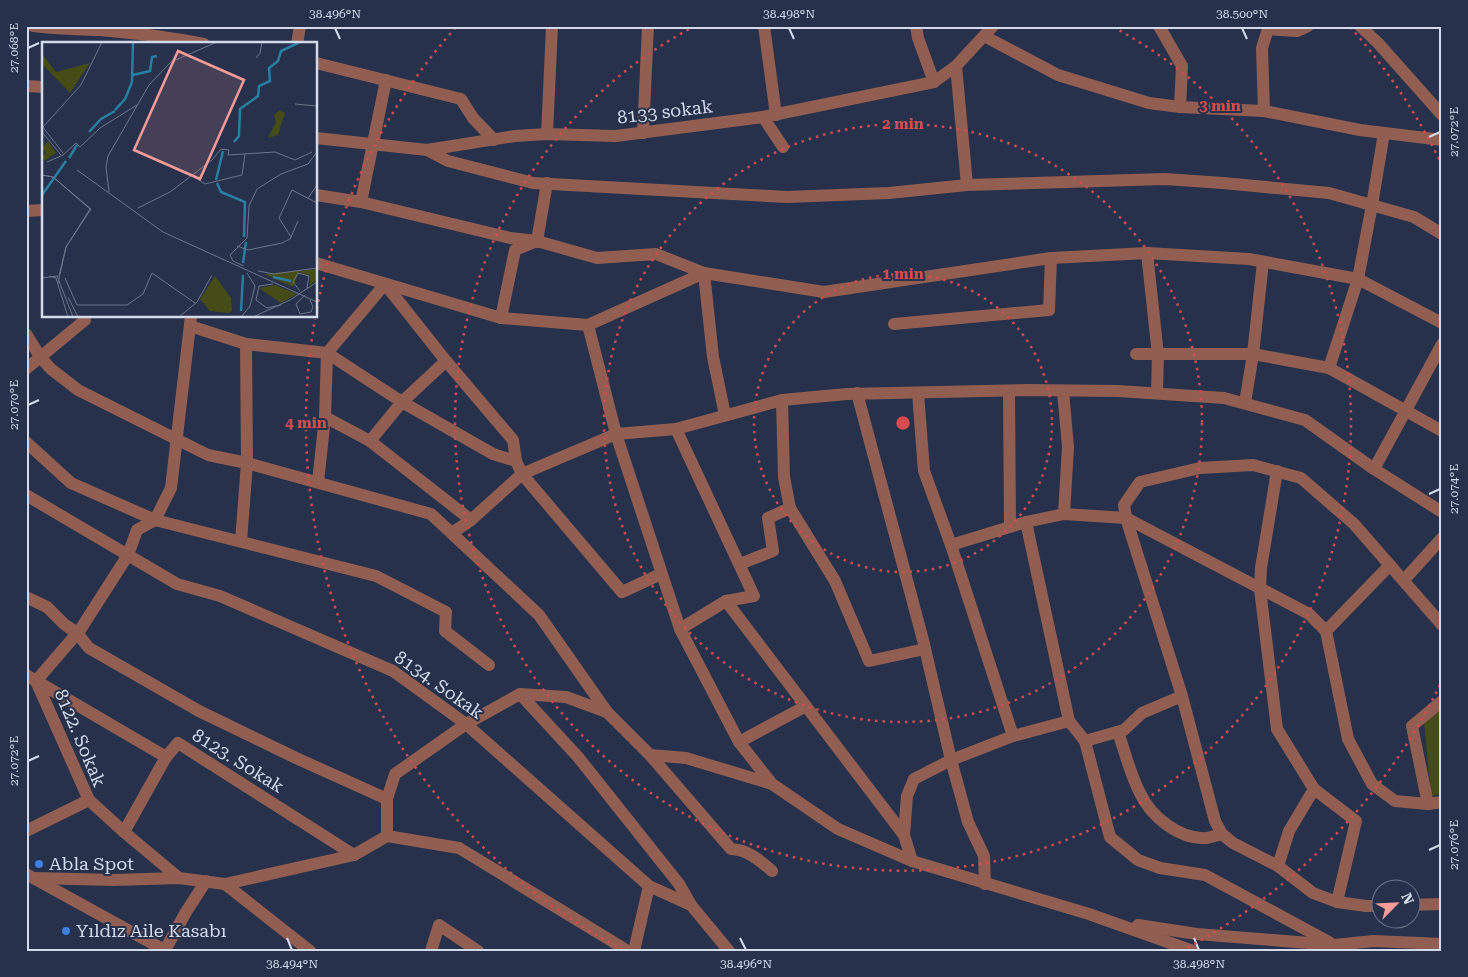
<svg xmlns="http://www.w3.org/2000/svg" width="1468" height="977" font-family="'Roboto Serif',serif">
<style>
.green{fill:#454c15}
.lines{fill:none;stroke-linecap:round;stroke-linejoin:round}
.minor{stroke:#925e51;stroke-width:12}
.ticks{fill:none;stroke:#d3dbeb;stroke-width:2}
.ring{fill:none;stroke:#d54c4f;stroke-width:2.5;stroke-dasharray:2.5 5}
.shop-dot{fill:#3f7fe0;stroke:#27314b;stroke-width:2}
.labels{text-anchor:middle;stroke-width:4;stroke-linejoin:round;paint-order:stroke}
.street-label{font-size:18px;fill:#d3dbeb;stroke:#27314b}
.poi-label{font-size:18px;fill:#d3dbeb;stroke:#27314b;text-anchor:start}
.inset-river{fill:none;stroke:#297ea3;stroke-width:2.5}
.inset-road{fill:none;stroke:#6c758b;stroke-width:1}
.view{fill:#f59b98;fill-opacity:0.15;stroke:#f59b98;stroke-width:2.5}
.inset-edge{fill:none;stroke:#d3dbeb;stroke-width:2.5}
.centre{fill:#d54c4f;stroke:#27314b;stroke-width:2.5}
.ring-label{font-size:15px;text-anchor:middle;font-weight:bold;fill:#d54c4f;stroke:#27314b;stroke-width:4;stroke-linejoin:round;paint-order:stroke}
.neatline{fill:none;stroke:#d3dbeb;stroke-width:2}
.ticks-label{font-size:12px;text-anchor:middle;fill:#d3dbeb}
</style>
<rect width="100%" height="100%" fill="#27314b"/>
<!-- green -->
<polygon class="green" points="1442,707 1442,794 1431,796 1424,721"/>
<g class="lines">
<!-- minor -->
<g class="minor">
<path d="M33 26C56 29 77 29 100 30 134 33 170 37 204 44"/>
<polyline points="764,26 776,115"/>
<polyline points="916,26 918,38 934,82"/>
<polyline points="1159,26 1182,66 1180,107"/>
<polyline points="1360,26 1378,43 1442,115"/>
<polyline points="984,36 1058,75 1149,103 1180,107 1264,111 1360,130 1442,140"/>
<polyline points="297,44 300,26"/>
<polyline points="316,63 461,99 473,118 494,140"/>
<polyline points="956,66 967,185"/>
<polyline points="26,86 44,87"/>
<polyline points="1264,111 1262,48 1268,29 1297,31 1308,26"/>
<polyline points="763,117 783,147"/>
<polyline points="643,133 648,26"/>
<polyline points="547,134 552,26"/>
<polyline points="316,138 427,150 515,136 547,134 616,136 763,117 934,82 956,66 993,26"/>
<polyline points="427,150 448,161 533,183 787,197 889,193 967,185 1165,179 1223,183 1329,193 1414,217 1442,234"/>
<polyline points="316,195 361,202 510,238 537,241 547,183"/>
<polyline points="361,202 386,80"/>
<polyline points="26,211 44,210"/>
<polyline points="1147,253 1158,355 1157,392"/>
<polyline points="316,263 501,318 588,325 704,273 824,292 1051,258 1147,253 1249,259 1358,279 1442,323"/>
<polyline points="501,318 515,250 537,241 597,258 656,254 704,273 713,357 725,415"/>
<polyline points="894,324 1049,310 1051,258"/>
<polyline points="588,325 616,434 676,429 782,400 847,394 1028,390 1118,391 1224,398 1305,420 1374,469 1442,512"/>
<polyline points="190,326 246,344 327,353 402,402 493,454 516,461"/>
<polyline points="26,334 41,358 51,369 78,390 208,455 247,463 431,514 539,615 607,712"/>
<polyline points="1136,354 1253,354 1329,368 1442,431"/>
<polyline points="1329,368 1358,279 1372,205 1384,133"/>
<polyline points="26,369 85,320 84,316"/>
<polyline points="1009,391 1010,527"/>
<polyline points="1063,391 1068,447 1064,514"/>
<polyline points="857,393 923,640 951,760 968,822 984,856 985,884"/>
<polyline points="918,393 924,471 951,545 1013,736 1069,721 1085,741 1124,730 1142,713 1182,696 1215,821 1222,834 1233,843 1278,866 1313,893 1337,902 1366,906 1380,906"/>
<polyline points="782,400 784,477 790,508 835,581 869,661 925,649"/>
<polyline points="1245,403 1253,354 1263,262"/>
<polyline points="325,417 370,441 471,520"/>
<polyline points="676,429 754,596 726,601 680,629"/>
<polyline points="370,441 402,402 446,361"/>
<polyline points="26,442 71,483 155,520 376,576 446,612 445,631 489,665"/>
<polyline points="1374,469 1442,344"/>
<polyline points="1277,471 1261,568 1260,589 1277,729 1314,789 1356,821 1337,902"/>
<polyline points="318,482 325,417 327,353 385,284 446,361 513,440 516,461 522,474 622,592 661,574"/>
<polyline points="26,495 177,584 220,596 393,671 466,724 649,886 691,905 729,951"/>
<polyline points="1026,522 1069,721"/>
<polyline points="452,533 471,520 522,474 616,434 680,629 739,742 772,784 838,829 912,861 1089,914 1193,951"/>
<polyline points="241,541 247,463 246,344"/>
<polyline points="951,545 1026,522 1064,514 1126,518 1309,614 1326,631 1348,739 1372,784 1395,801 1428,804 1442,802"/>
<polyline points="740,564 773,551 768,518 790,508"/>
<polyline points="1404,580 1442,538"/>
<polyline points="26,597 47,607 64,624 77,633 89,648 199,711 296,758 387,799"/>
<polyline points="726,601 904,835"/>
<polyline points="1326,631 1390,565"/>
<polyline points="26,675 166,757 178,743 354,855"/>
<polyline points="520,694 578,757 679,884 691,905"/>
<polyline points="1182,696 1126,518 1124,505 1140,482 1200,468 1253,465 1301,478 1354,524 1442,625"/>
<path d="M1118 732C1125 752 1130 774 1140 793 1151 817 1180 840 1207 838 1212 837 1217 835 1222 834"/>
<polyline points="1085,741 1110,837 1138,860 1160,868 1205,875 1329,942"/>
<polyline points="739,742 806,706"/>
<path d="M650 755 731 849C749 850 759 860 772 871"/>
<polyline points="89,800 124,832 179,878"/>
<polyline points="1428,804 1412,726 1442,701"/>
<polyline points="26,831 89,800 36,681 80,630 128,555 137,530 155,520 171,488 191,316"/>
<polyline points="124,832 166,757"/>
<polyline points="387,836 459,848 628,951"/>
<polyline points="912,861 904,835 907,796 914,779 951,760 1013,736"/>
<polyline points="1278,866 1289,831 1314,789"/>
<polyline points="26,874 166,951"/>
<polyline points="34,878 114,880 179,878 225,884 354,855 387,836 387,799 395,774 466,724 520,694 566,697 607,712 650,755 686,758 772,784"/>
<polyline points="225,884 310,951"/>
<polyline points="1410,905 1442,904"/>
<polyline points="1138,925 1197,934 1334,945 1374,941 1442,944"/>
<polyline points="165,950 186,912 206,881"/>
<polyline points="431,951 439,925 478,951"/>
<polyline points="634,951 649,886"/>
</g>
</g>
<!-- ticks -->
<path class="ticks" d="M335 28 340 39M789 28 794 39M1242 28 1247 39M28 48 39 43M1429 137 1440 132M28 405 39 400M1429 494 1440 489M28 761 39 756M1429 850 1440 845M287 938 292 950M740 938 746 950M1194 938 1199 950"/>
<!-- distance rings -->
<g class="ring">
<circle cx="903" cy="423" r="149"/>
<circle cx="903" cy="423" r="299"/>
<path d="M1113 27A448 448 0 1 1 693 27"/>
<path d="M1440 685A597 597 0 0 1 1183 950M623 950A597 597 0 0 1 315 319M317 309A597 597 0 0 1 456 27M1350 27A597 597 0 0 1 1440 161"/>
</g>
<!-- markers -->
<g class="shop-dot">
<circle cx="39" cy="864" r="5"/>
<circle cx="66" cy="931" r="5"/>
</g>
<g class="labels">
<!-- street labels -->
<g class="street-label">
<text transform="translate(665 112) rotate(-7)" y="6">8133 sokak</text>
<text transform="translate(439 685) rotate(35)" y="6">8134. Sokak</text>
<text transform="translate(80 738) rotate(67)" y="6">8122. Sokak</text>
<text transform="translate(238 761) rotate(32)" y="6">8123. Sokak</text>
</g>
<!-- poi labels -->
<g class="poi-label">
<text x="49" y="870">Abla Spot</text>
<text x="76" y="937">Yıldız Aile Kasabı</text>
</g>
</g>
<!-- overview -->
<g transform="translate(42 42)">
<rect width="275" height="275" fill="#27314b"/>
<path d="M0 12 14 30 48 21 28 51 0 22ZM238 68 243 71 236 93 226 96 234 80 232 73ZM6 99 14 111 2 119 0 115 4 111 0 106ZM275 227V238L268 243V234L257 230 251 245 222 232ZM173 234 189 256 190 269 186 271 168 269 158 257ZM233 243 255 252 239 261 217 246Z" fill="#454c15"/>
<path class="inset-river" d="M91 33 108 29 110 15 115 14M73 68 83 57 90 40 91 0M47 90 59 77 73 69M192 100 197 94 198 67 216 54 217 44 228 39 227 26 236 19 239 9 258 0M27 116 35 103M174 138 181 109M175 141 179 150 203 160 202 195M0 153 24 119M201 221 204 200M231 235 249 239M199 269 201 233"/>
<path class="inset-road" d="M214 16 218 11 220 0M253 62 275 64M0 84 21 111M1 85 39 43 60 0M0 90 19 113M5 120 21 113 34 101 38 105 58 86 95 63M35 128 121 190 275 260M0 133 11 135 49 167 24 205 17 234M0 133 11 135 48 167 24 205 16 241M151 134 163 142 200 133 203 112M67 150 64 125 66 114 107 43 129 20 175 0M266 156 275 143M96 166 128 150 170 118 179 107 187 108 186 113 233 110 253 118 270 110M249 195 237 176 250 148 275 161M195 204 206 208 240 201 248 197 256 179M202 224 191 219 188 213 205 196 207 164 215 147 239 132 266 122 275 110M216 229 232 232 275 226M110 231 153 261M7 234 14 236 26 275M15 234 31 275M0 236 16 234M23 236 35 263H85L101 252 110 231M231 242 217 244 214 258 225 266 239 263M258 249 251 240 256 231 267 234 265 246M263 253 254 262 258 272 269 270 271 265 268 258M26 255 36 275M137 275 155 260 170 233M199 275 208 264 213 244 205 231M211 275 248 258 275 240"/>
<path class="view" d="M136 9 202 38 158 137 92 108Z"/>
<rect width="275" height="275" class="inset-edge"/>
</g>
<circle cx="903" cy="423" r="8" class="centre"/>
<g class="ring-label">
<text x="1220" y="111">3 min</text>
<text x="903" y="129">2 min</text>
<text x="903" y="279">1 min</text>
<text x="306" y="428">4 min</text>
</g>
<!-- border -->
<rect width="1468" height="977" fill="none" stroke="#27314b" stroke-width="55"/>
<!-- north arrow -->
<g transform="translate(1396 904) rotate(66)"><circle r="24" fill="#27314b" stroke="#6c758b"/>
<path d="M0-4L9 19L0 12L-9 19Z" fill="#f59b98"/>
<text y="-8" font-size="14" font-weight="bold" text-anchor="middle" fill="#d3dbeb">N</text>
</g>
<rect x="28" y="28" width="1412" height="922" class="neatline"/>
<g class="ticks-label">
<text x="335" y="18">38.496°N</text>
<text x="789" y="18">38.498°N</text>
<text x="1242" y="18">38.500°N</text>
<text transform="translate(14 48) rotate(-90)" y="4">27.068°E</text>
<text transform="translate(1454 132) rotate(-90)" y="4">27.072°E</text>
<text transform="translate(14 405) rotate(-90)" y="4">27.070°E</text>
<text transform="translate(1454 489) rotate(-90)" y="4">27.074°E</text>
<text transform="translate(14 761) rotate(-90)" y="4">27.072°E</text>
<text transform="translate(1454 845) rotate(-90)" y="4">27.076°E</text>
<text x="292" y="968">38.494°N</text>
<text x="746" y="968">38.496°N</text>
<text x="1199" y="968">38.498°N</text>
</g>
</svg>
